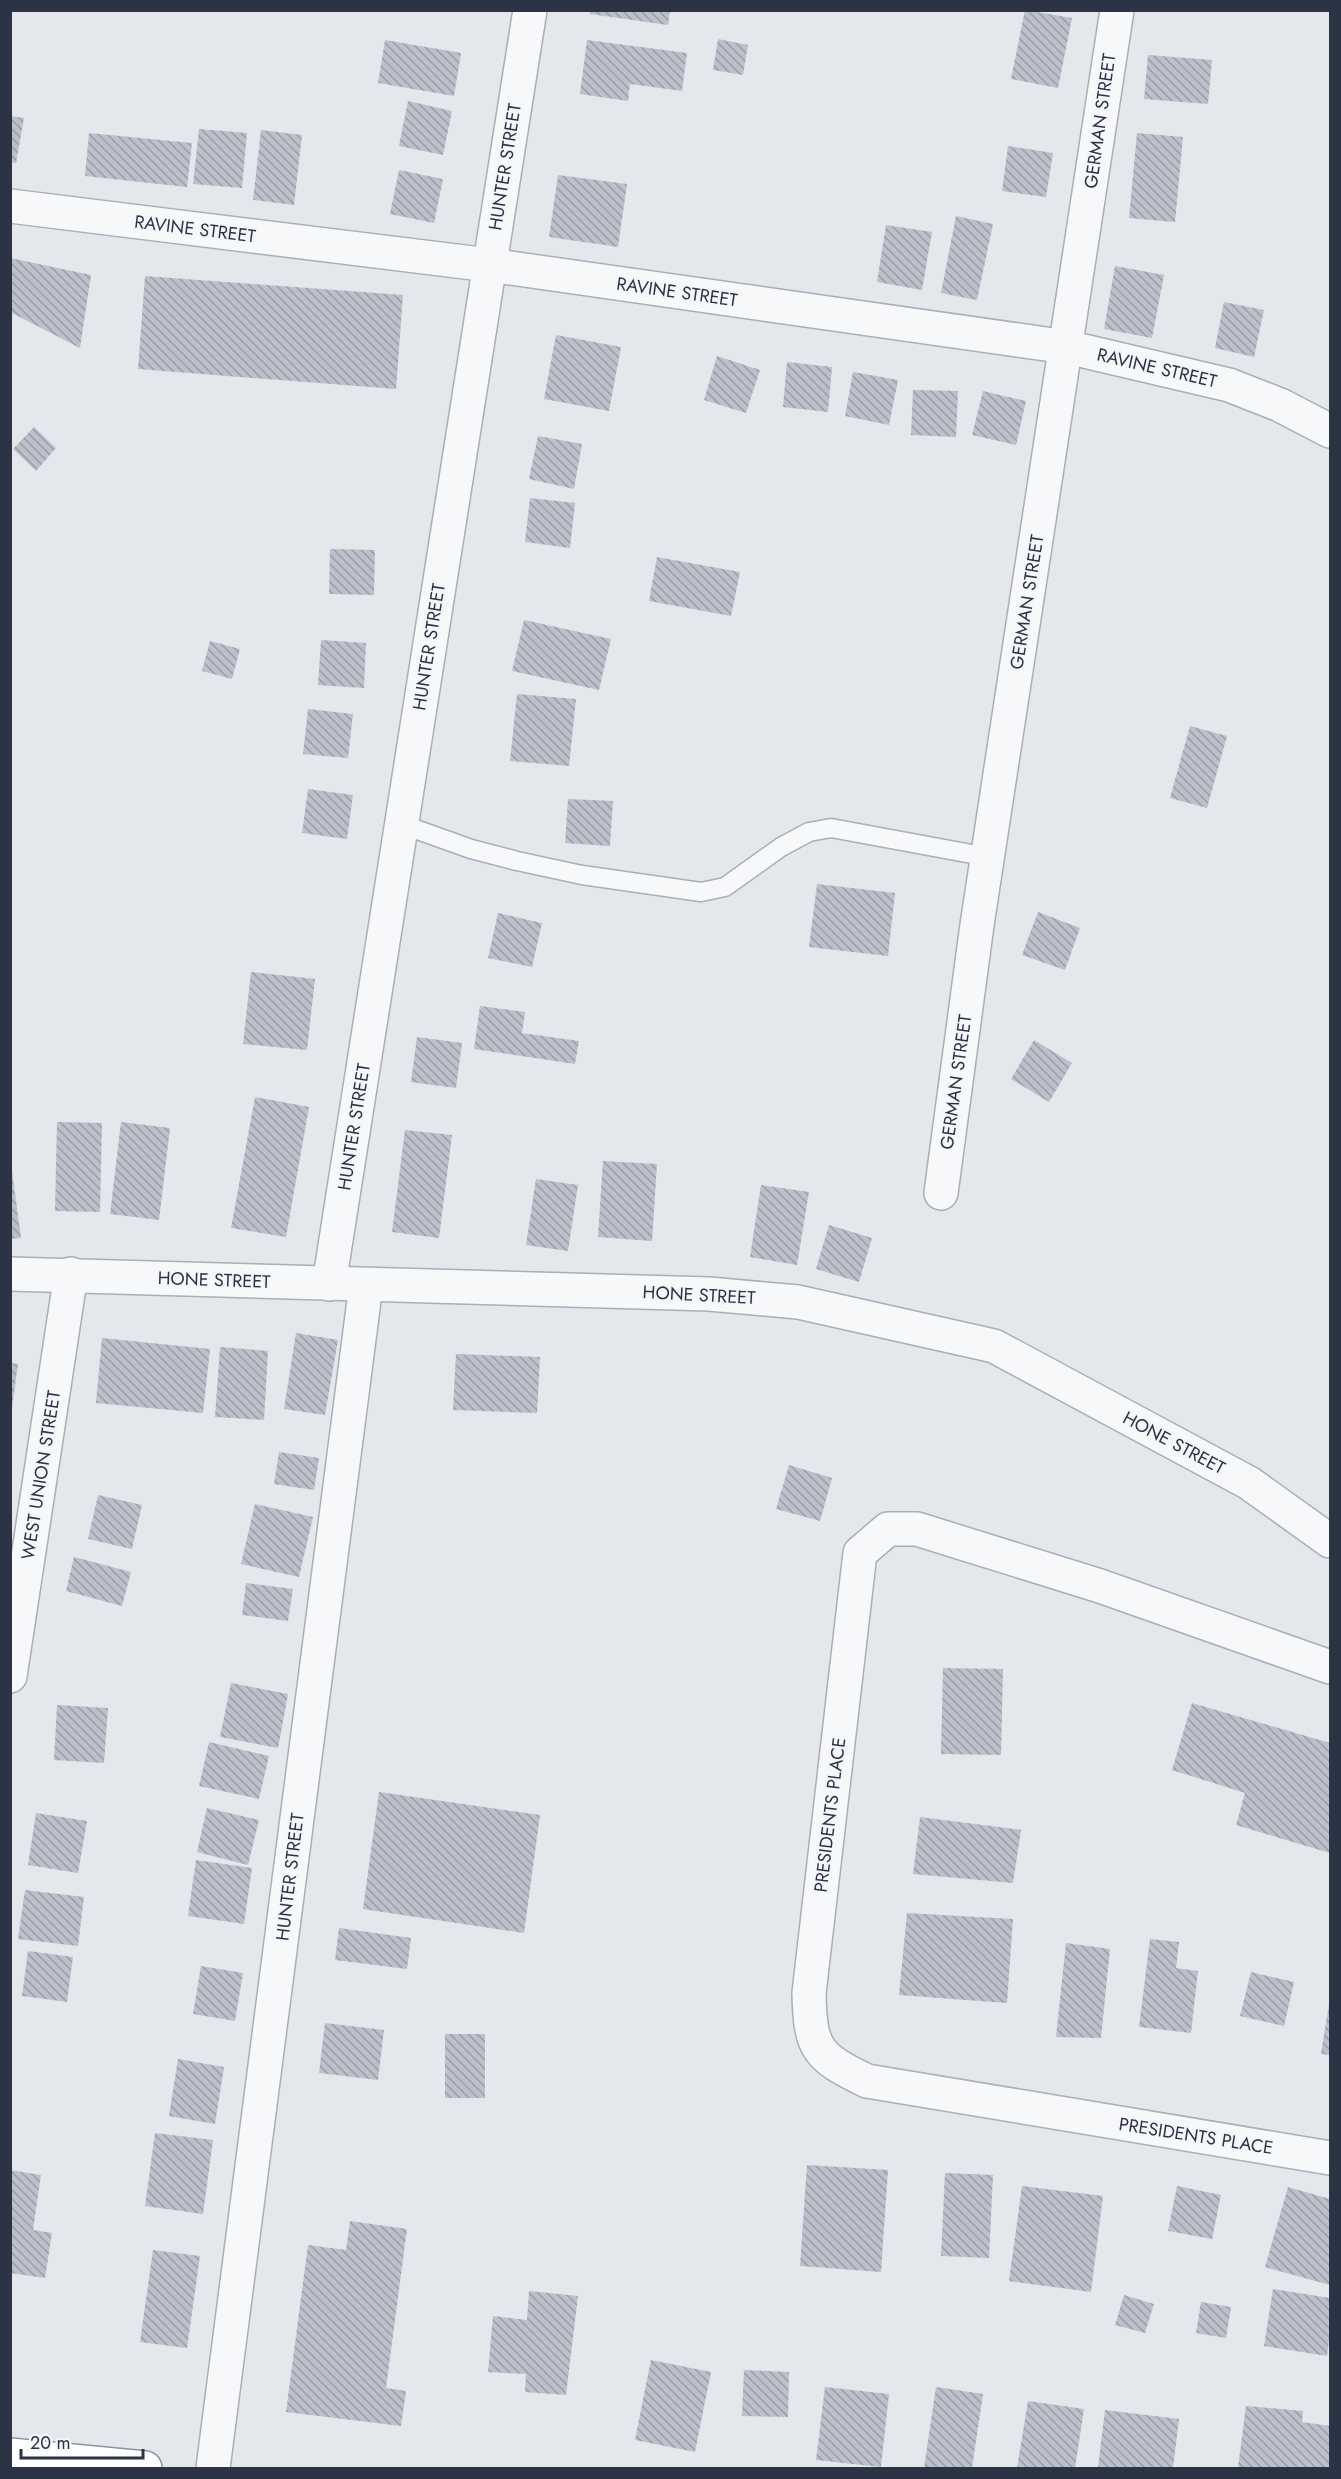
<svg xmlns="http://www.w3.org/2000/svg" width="1341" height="2479" font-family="Jost,sans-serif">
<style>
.building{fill:url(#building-back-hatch)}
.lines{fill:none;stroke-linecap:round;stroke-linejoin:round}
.lane-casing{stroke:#a9aeb7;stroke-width:21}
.street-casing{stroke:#a9aeb7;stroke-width:36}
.highway-casing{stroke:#8b94a3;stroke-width:36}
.lane{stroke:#f7f8fa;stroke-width:18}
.street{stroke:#f7f8fa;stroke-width:33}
.highway{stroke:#fff;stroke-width:33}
.labels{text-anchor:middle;stroke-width:5;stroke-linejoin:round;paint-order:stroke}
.street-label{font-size:18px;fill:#2b3445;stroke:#f4f6f9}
</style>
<defs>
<pattern id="building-back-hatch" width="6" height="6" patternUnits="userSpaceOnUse" patternTransform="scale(1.5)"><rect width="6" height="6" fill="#bbc0ca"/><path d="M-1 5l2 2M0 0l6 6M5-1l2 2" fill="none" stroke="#989da6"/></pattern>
</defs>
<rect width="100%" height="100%" fill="#e4e7ec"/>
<!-- building -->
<g class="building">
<polygon points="590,10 670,10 668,25 590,14"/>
<polygon points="1025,10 1072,18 1058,88 1011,79"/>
<polygon points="718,39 748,45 743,75 713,70"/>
<polygon points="385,40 461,53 454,96 378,83"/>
<polygon points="587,40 687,53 682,91 630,84 628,101 580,94"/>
<polygon points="1148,55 1212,60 1208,104 1144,99"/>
<polygon points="408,101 452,111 443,155 399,146"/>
<polygon points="10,116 24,118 16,163 10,162"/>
<polygon points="199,129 247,133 242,188 193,184"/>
<polygon points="261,130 302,135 294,205 253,200"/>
<polygon points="89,133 192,143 187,187 85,176"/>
<polygon points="1137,133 1183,137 1175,222 1129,218"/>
<polygon points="1008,146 1053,153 1046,197 1002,191"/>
<polygon points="399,170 443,179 434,223 390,214"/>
<polygon points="558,175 627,184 618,247 549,237"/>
<polygon points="956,216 993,224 977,300 941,293"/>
<polygon points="886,225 932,232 922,290 877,282"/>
<polygon points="10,258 91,275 80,348 10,312"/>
<polygon points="1115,266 1164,275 1152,338 1104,329"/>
<polygon points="145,276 403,295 396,389 138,369"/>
<polygon points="1224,302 1264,310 1254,357 1215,348"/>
<polygon points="556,335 621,347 609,411 544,399"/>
<polygon points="717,356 760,370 746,413 704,400"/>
<polygon points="787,362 832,367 828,412 783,407"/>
<polygon points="853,372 898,380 889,425 845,416"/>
<polygon points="913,390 958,391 956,437 911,435"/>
<polygon points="983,391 1026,401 1016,445 972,435"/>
<polygon points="34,427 56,448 36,471 13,449"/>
<polygon points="538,436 582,444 574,489 529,479"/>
<polygon points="530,498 575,503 570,548 525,542"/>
<polygon points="330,549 375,550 374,595 329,594"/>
<polygon points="657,557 740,572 731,616 649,601"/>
<polygon points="524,620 611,639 599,690 512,671"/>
<polygon points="321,640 366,643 364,688 318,685"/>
<polygon points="210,641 240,649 232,679 202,671"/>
<polygon points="517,694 576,699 569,766 510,761"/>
<polygon points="308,709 353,714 348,758 303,754"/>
<polygon points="1190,726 1227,736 1207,808 1170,798"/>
<polygon points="308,789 353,795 347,839 302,833"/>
<polygon points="568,799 613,801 610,846 565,843"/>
<polygon points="817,884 895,893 888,956 809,947"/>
<polygon points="1038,912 1080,928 1065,970 1022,955"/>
<polygon points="498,913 542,923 532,967 488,958"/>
<polygon points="251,972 315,979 307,1050 243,1044"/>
<polygon points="480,1006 525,1012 522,1033 579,1041 575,1064 474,1049"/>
<polygon points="417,1037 462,1043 456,1088 411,1082"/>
<polygon points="1034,1040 1072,1063 1049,1102 1011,1079"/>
<polygon points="255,1097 309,1107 286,1237 231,1228"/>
<polygon points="57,1122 102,1123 100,1212 55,1211"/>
<polygon points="121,1122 170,1128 159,1220 110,1214"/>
<polygon points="405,1130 452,1135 439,1238 392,1232"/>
<polygon points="10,1156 21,1238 10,1239"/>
<polygon points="603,1161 657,1164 652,1241 598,1237"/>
<polygon points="536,1179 578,1185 568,1251 526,1245"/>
<polygon points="761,1185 809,1192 797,1265 750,1257"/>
<polygon points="829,1225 872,1238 859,1282 816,1269"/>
<polygon points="296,1333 338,1340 325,1415 284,1409"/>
<polygon points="102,1338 210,1349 203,1413 96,1403"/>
<polygon points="220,1347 268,1351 264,1420 215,1417"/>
<polygon points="456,1354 540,1357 537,1413 453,1410"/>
<polygon points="10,1363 18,1364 12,1408 10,1408"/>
<polygon points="279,1452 319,1458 314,1490 274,1484"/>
<polygon points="789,1465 832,1478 820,1521 776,1509"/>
<polygon points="98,1495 142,1505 132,1549 88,1539"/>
<polygon points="255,1504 313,1517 299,1577 241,1564"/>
<polygon points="74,1557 131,1572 122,1606 66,1591"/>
<polygon points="246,1583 293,1589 288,1621 242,1615"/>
<polygon points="943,1668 1003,1669 1001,1755 941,1754"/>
<polygon points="231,1683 288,1694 278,1748 220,1737"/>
<polygon points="1192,1703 1330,1743 1330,1853 1236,1825 1245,1793 1172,1770"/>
<polygon points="57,1705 108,1708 104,1763 54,1760"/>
<polygon points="209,1742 269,1756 259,1799 199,1786"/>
<polygon points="379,1792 540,1815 524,1933 363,1909"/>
<polygon points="207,1808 259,1820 248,1865 197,1852"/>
<polygon points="36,1813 87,1821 78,1873 28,1865"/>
<polygon points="920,1817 1021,1830 1013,1883 913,1874"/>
<polygon points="196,1860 252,1868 244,1924 188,1916"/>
<polygon points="25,1890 84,1897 78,1946 18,1939"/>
<polygon points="907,1913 1013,1919 1007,2003 899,1995"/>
<polygon points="339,1928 411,1938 407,1969 335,1960"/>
<polygon points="1150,1939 1179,1942 1176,1968 1198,1971 1191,2033 1139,2027"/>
<polygon points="1066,1943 1110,1949 1101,2038 1056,2037"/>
<polygon points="28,1951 73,1957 67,2002 22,1996"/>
<polygon points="201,1966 243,1973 235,2021 193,2014"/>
<polygon points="1251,1972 1294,1982 1284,2026 1240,2016"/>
<polygon points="1329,2004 1330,2004 1330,2055 1321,2054"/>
<polygon points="325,2023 384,2030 378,2080 319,2073"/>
<rect x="445" y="2034" width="40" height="64"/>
<polygon points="178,2059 224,2067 215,2124 169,2116"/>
<polygon points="155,2133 213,2140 203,2214 145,2206"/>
<polygon points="807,2165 888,2170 881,2272 800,2266"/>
<polygon points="10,2170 41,2175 33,2230 52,2233 45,2278 10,2273"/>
<polygon points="945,2173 993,2175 989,2258 941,2256"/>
<polygon points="1022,2186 1103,2196 1091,2292 1009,2281"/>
<polygon points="1177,2186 1221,2195 1212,2239 1168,2231"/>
<polygon points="1288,2187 1330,2199 1330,2285 1265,2267"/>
<polygon points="350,2221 407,2229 386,2388 406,2391 401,2426 286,2412 308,2245 346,2250"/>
<polygon points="153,2250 200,2256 187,2348 140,2342"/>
<polygon points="1273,2289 1330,2298 1330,2332 1327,2356 1264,2346"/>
<polygon points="529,2291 578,2296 566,2395 525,2392 526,2374 488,2372 493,2316 527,2320"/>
<polygon points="1124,2295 1154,2304 1145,2333 1115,2325"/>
<polygon points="1201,2302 1231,2307 1226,2338 1196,2333"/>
<polygon points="651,2360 711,2372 695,2452 635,2440"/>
<polygon points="744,2370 789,2372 788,2417 742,2416"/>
<polygon points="825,2387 889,2394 881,2467 816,2460"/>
<polygon points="936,2387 983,2394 972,2468 924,2468"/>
<polygon points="1028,2401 1084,2409 1075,2468 1017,2468"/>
<polygon points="1246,2406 1303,2411 1302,2422 1330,2426 1329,2468 1238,2468"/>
<polygon points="1105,2410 1179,2419 1173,2468 1098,2468"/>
</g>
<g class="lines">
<defs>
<polyline id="lane" points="401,824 471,849 517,861 582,875 701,892 725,887 781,847 809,832 831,828 988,857"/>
<g id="street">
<polyline points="10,206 489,265 1067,347 1229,385 1280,405 1330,431"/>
<polyline points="941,1193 977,925 1117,10"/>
<polyline points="10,1274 709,1294 798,1302 994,1346 1249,1483 1330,1541"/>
<polyline points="329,1284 530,10"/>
<path d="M1330 1667 1100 1586 917 1529H888L860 1553 809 1993C810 2049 817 2057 867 2081L1330 2158"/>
<polyline points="10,1676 71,1274"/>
<polyline points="213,2468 366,1285"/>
</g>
<polyline id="highway" points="10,2455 145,2468"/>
</defs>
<!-- lane casing -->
<use href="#lane" class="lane-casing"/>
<!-- street casing -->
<use href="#street" class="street-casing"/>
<!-- highway casing -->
<use href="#highway" class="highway-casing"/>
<!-- lane -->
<use href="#lane" class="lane"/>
<!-- street -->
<use href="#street" class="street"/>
<!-- highway -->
<use href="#highway" class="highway"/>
</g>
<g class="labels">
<!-- street labels -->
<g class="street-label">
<text transform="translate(1100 121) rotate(-82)" y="6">GERMAN STREET</text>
<text transform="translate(505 167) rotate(-81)" y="6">HUNTER STREET</text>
<text transform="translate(195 229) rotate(7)" y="6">RAVINE STREET</text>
<text transform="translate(677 292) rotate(8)" y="6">RAVINE STREET</text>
<text transform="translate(1157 368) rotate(13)" y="6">RAVINE STREET</text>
<text transform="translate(1027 602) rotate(-81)" y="6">GERMAN STREET</text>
<text transform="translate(429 647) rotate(-81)" y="6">HUNTER STREET</text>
<text transform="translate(956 1082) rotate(-82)" y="6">GERMAN STREET</text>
<text transform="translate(354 1127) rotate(-81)" y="6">HUNTER STREET</text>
<text transform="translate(214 1280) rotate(2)" y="6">HONE STREET</text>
<text transform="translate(699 1295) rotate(3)" y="6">HONE STREET</text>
<text transform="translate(1174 1443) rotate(28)" y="6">HONE STREET</text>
<text transform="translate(41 1475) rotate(-81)" y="6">WEST UNION STREET</text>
<text transform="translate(830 1815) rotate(-83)" y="6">PRESIDENTS PLACE</text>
<text transform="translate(290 1877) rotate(-83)" y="6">HUNTER STREET</text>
<text transform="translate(1196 2136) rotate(9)" y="6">PRESIDENTS PLACE</text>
</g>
</g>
<!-- border -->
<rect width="1341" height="2479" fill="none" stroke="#2b3445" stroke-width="24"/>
<!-- scale -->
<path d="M21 2449v9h122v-9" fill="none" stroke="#2b3445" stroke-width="3"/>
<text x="30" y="2449" font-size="18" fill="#2b3445" stroke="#f4f6f9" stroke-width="4.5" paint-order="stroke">20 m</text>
</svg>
